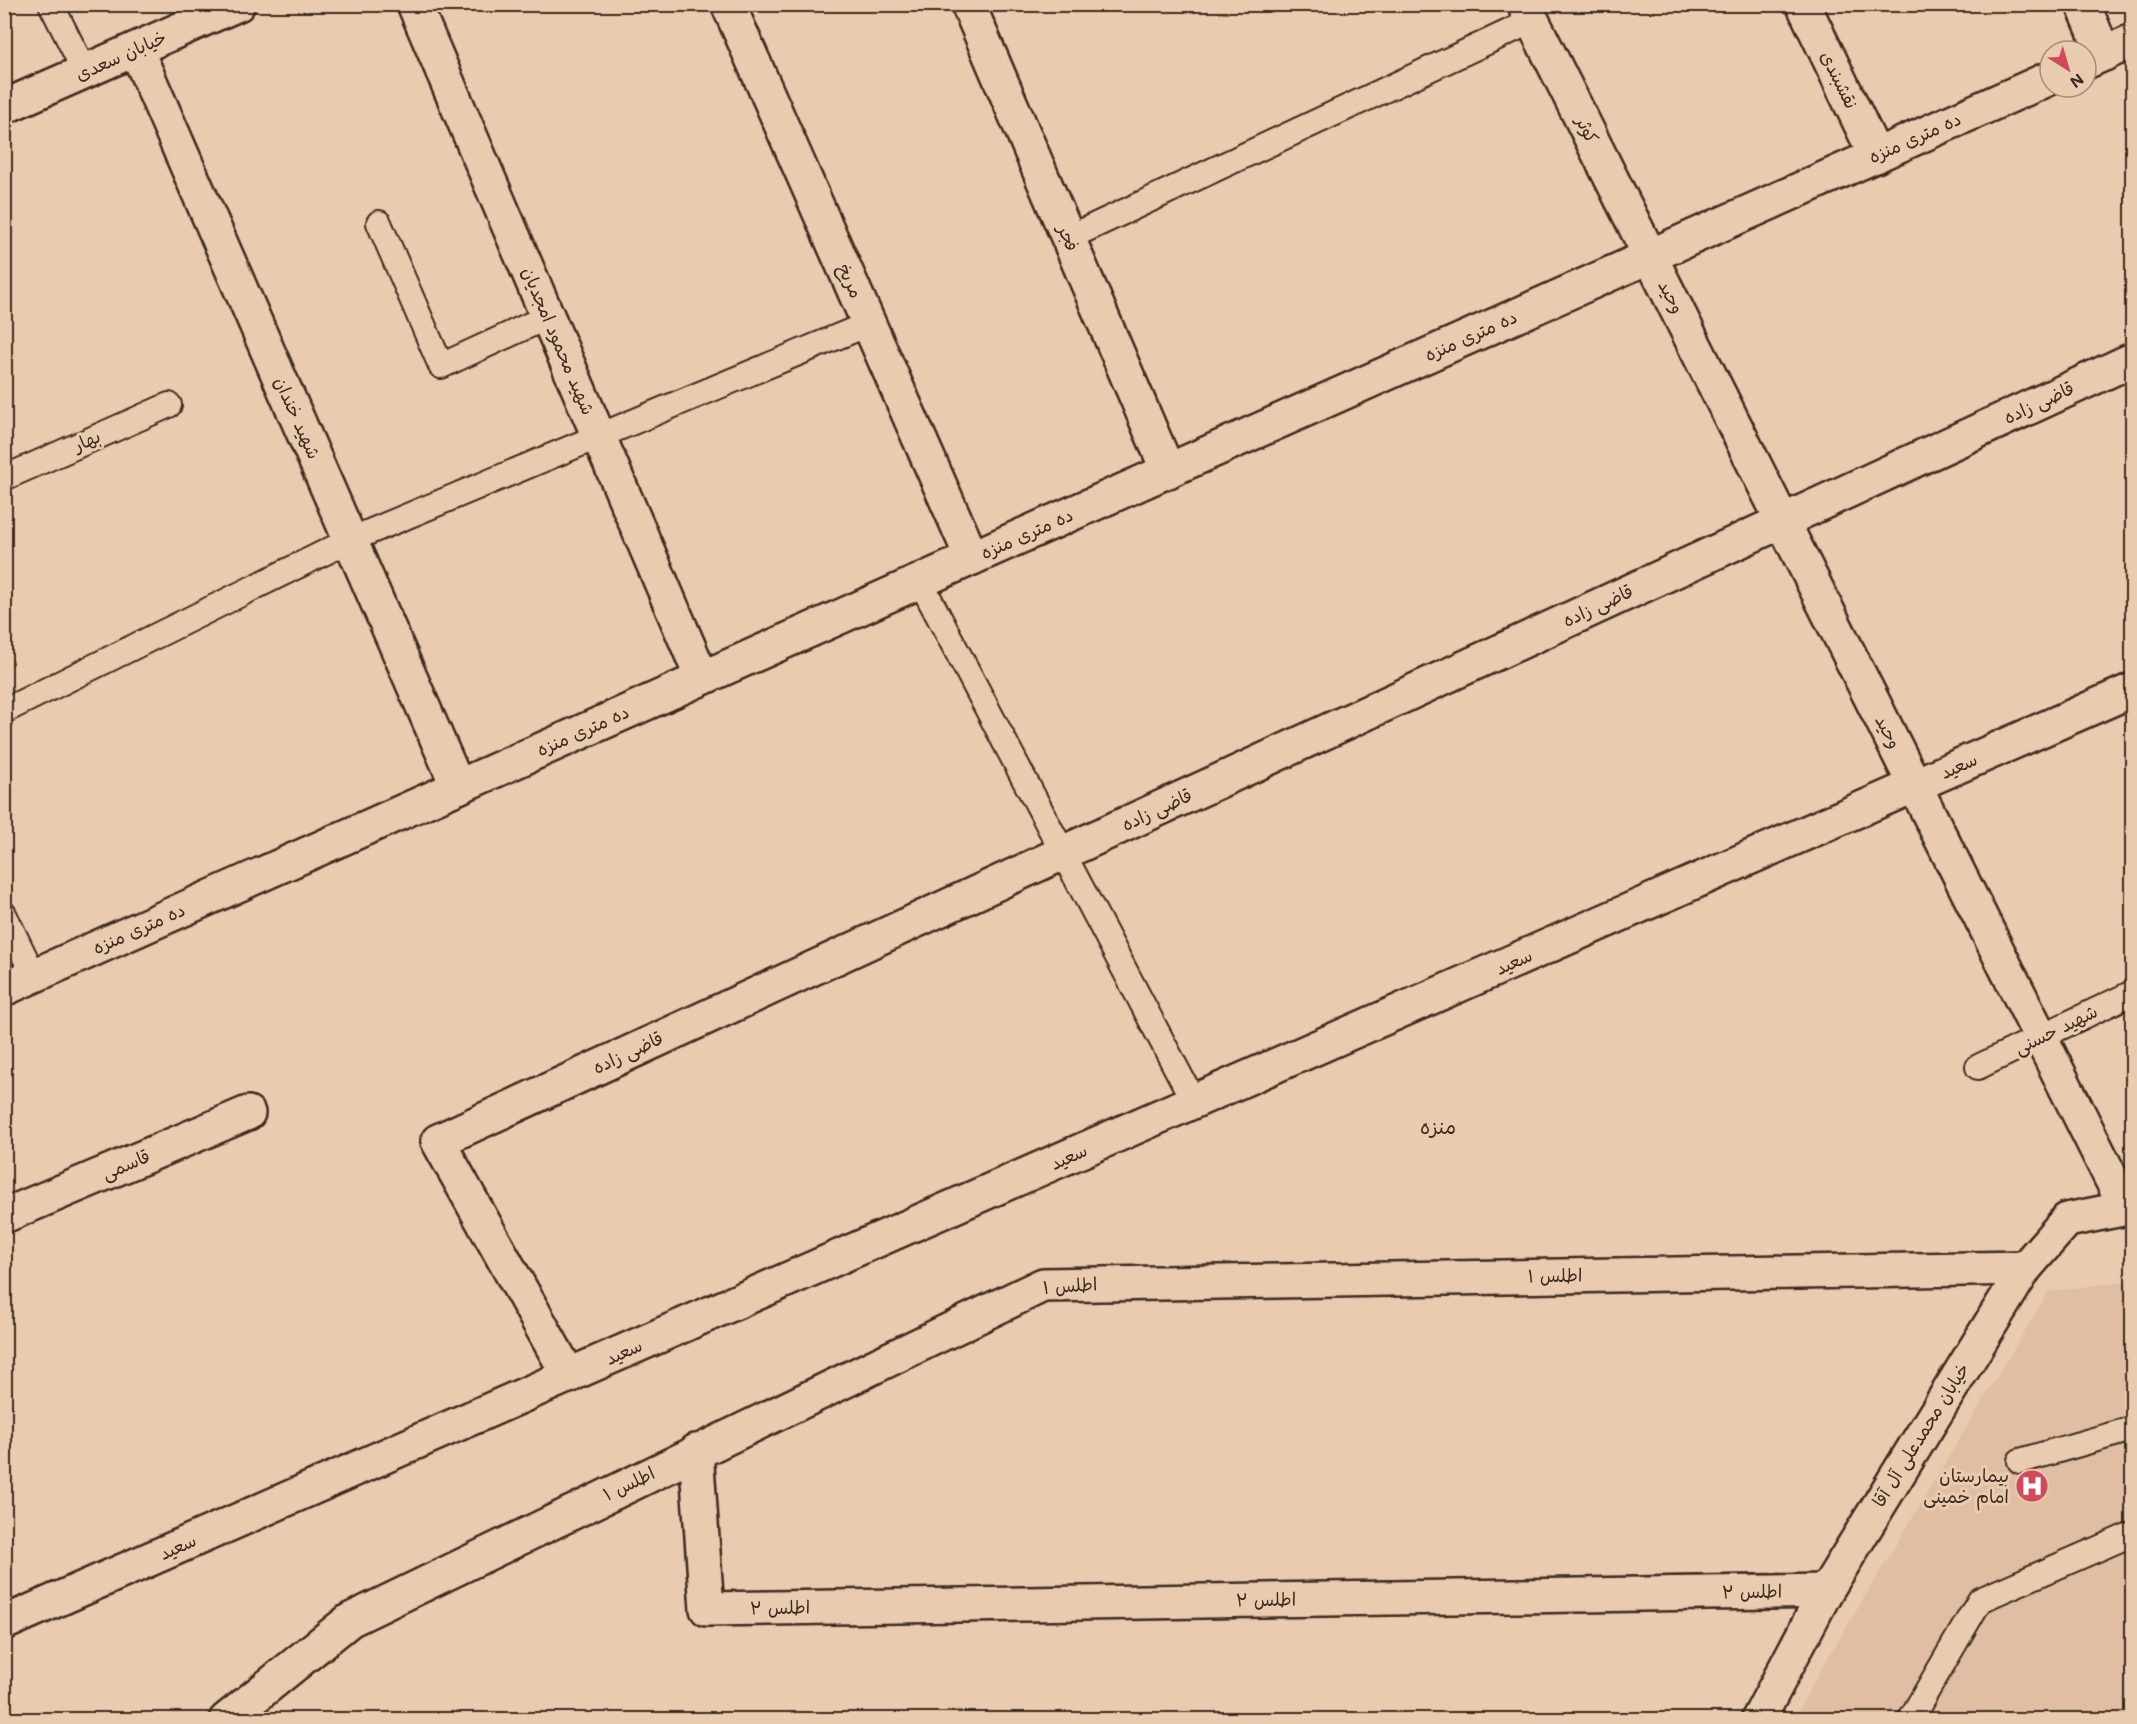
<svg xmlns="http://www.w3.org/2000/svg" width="2137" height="1724" font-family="Mali,'Playpen Sans Arabic',sans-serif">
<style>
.built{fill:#e0bea3}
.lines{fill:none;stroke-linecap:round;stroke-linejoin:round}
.lane-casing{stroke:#3b2a1e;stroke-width:28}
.street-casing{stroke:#3b2a1e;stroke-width:38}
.secondary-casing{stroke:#3b2a1e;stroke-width:38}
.lane{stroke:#e9ccb0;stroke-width:24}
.street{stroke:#e9ccb0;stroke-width:33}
.secondary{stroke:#e9ccb0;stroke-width:33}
.labels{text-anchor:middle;stroke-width:6;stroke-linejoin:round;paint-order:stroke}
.street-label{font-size:18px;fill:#3b2a1e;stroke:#e9ccb0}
.poi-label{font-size:18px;fill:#3b2a1e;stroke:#e9ccb0;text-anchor:end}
.neighbourhood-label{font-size:20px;fill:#3b2a1e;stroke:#e9ccb0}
</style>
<rect width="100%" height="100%" fill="#e9ccb0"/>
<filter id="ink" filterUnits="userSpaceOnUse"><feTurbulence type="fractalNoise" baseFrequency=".0167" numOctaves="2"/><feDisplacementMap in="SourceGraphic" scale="12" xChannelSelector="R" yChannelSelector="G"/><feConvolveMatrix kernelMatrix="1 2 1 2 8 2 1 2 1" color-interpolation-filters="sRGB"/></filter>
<g filter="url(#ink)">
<!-- built -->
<polygon class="built" points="2132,1280 2132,1719 1794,1720 1815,1679 2048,1292"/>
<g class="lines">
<defs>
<g id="lane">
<polyline points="51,4 85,72"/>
<polyline points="379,223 441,366 547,317"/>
<polyline points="1068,238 1532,21"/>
<polyline points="4,478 169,405"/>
<polyline points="920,581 1194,1102"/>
<polyline points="4,711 350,540 868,324"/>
<polyline points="4,914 34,976"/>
<polyline points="1978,1067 2132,993"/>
<polyline points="2020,1461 2132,1429"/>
<polyline points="1910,1720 1980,1600 2132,1534"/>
</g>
<g id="street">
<polyline points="414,4 702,678"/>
<polyline points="728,4 972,558"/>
<polyline points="968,4 1168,471"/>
<polyline points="1524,4 2126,1208"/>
<polyline points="1803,4 1876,156"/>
<polyline points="2083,4 2104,54"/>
<polyline points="136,49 458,787"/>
<polyline points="2086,62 2132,41"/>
<polyline points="4,989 2050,78"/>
<polyline points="4,1216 248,1113"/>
<polyline points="569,1376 438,1141 2132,360"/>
<polyline points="696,1451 707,1609 1826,1591"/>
<polyline points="4,1623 2132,690"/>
<polyline points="226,1720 350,1620 1043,1285 2025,1268"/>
</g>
<g id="secondary">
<polyline points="4,107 238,4"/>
<polyline points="1758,1720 1826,1591 2025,1268 2067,1220 2132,1207"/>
</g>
</defs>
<!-- lane casing -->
<use href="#lane" class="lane-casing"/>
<!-- street casing -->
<use href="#street" class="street-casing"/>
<!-- secondary casing -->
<use href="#secondary" class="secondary-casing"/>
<!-- lane -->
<use href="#lane" class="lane"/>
<!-- street -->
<use href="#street" class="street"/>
<!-- secondary -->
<use href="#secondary" class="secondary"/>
</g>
</g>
<!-- icons -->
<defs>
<symbol id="hospital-disc" viewBox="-11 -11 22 22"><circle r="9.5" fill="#d1495b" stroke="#e9ccb0"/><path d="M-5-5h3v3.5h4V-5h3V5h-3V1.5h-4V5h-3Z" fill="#fff"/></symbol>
</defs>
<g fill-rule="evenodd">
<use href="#hospital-disc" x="2013" y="1467" width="38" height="38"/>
</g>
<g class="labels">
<!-- street labels -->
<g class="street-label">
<text transform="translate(121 56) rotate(-24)" y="6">خیابان سعدی</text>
<text transform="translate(1839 80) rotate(64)" y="6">نقشبندی</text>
<text transform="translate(1587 130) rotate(63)" y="6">کوثر</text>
<text transform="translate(1915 138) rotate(-24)" y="6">ده متری منزه</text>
<text transform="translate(1068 238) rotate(67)" y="6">فجر</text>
<text transform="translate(850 281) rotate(66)" y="6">مریخ</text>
<text transform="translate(1671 297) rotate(63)" y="6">وحید</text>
<text transform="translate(1471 336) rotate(-24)" y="6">ده متری منزه</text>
<text transform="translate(558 341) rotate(67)" y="6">شهید محمود امجدیان</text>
<text transform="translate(2039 403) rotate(-25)" y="6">قاضی زاده</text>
<text transform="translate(297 418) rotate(66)" y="6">شهید خندان</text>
<text transform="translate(87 441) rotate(-24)" y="6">بهار</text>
<text transform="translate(1027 534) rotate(-24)" y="6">ده متری منزه</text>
<text transform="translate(1598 606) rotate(-25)" y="6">قاضی زاده</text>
<text transform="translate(583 731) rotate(-24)" y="6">ده متری منزه</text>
<text transform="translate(1888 732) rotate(63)" y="6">وحید</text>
<text transform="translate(1959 766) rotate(-24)" y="6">سعید</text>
<text transform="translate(1157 810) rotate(-25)" y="6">قاضی زاده</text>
<text transform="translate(139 929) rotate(-24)" y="6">ده متری منزه</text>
<text transform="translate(1514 962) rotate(-24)" y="6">سعید</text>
<text transform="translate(2056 1030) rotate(-26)" y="6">شهید حسنی</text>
<text transform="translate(628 1053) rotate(-25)" y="6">قاضی زاده</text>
<text transform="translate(1069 1157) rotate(-24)" y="6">سعید</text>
<text transform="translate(126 1165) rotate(-23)" y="6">قاسمی</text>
<text transform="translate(1555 1276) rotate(-1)" y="6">اطلس ۱</text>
<text transform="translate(1070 1286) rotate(-4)" y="6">اطلس ۱</text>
<text transform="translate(624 1352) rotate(-24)" y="6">سعید</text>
<text transform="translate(1921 1435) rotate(-58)" y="6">خیابان محمدعلی آل آقا</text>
<text transform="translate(629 1484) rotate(-26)" y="6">اطلس ۱</text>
<text transform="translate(178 1547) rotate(-24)" y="6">سعید</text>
<text transform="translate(1752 1592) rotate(-1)" y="6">اطلس ۲</text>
<text transform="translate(1266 1600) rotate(-1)" y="6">اطلس ۲</text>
<text transform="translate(780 1608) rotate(-1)" y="6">اطلس ۲</text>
</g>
<!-- poi labels -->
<g class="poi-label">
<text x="2009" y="1482">بیمارستان<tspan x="2009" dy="21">امام خمینی</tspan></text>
</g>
<!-- neighbourhood labels -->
<g class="neighbourhood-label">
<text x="1438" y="1134">منزه</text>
</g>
</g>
<!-- margin -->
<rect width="2137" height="1724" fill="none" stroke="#e9ccb0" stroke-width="24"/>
<rect x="12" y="12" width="2113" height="1700" fill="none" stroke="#3b2a1e" stroke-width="2" filter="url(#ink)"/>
<!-- north arrow -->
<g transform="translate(2068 69) rotate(143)"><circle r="28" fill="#e9ccb0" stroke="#a38b76" stroke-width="1.5"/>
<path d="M0-4.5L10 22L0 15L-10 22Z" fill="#d1495b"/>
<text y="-9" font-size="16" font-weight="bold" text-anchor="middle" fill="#3b2a1e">N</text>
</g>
</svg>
